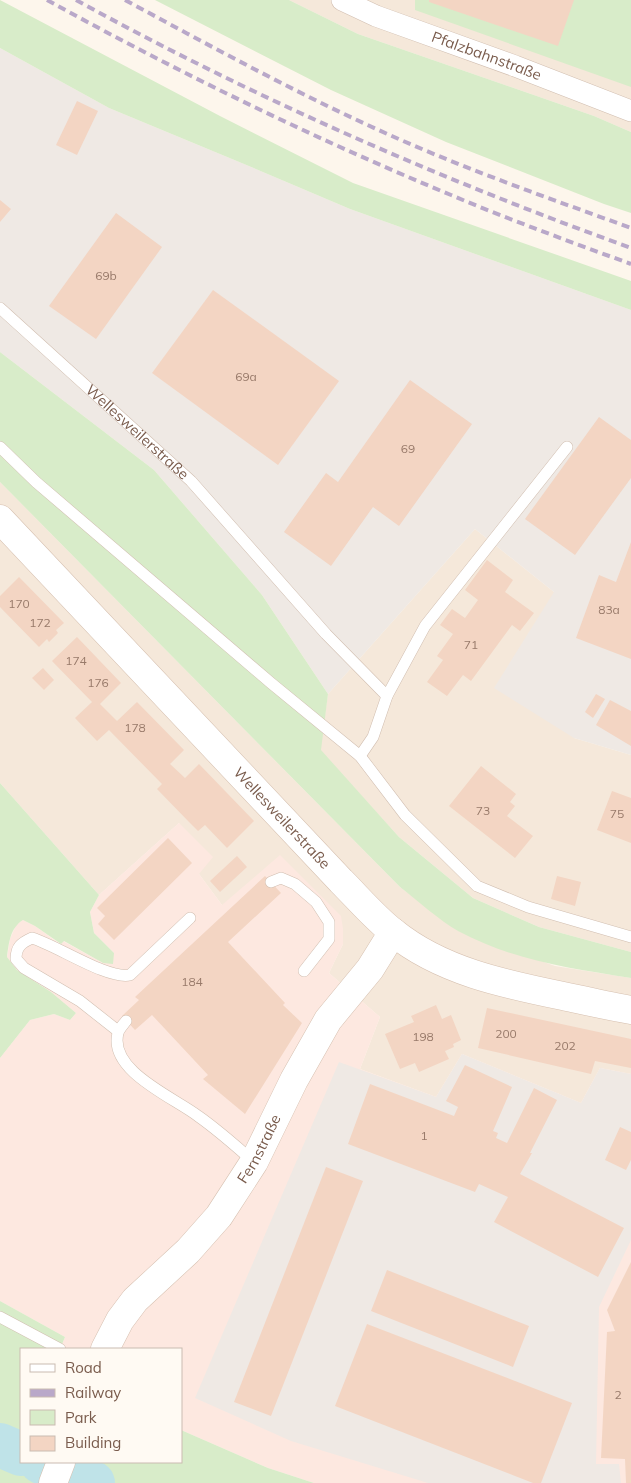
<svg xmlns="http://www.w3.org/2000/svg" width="631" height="1483" font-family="Mulish,sans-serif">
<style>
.residential{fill:#f5e8da}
.commercial{fill:#fde8e0}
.industrial{fill:#efe9e4}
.green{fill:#d8ecc9}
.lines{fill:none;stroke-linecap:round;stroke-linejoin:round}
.river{stroke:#bfe3e8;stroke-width:44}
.building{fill:#f3d5c3}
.lane-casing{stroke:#d1beb0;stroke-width:12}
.street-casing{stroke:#d1beb0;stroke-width:22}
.secondary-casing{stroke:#d6c0b0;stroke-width:29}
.lane{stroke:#fff;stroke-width:11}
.street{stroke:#fff;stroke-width:21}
.secondary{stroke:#fff;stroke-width:28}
.rail{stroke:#b9a8c9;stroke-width:4;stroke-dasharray:8 5;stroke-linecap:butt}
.labels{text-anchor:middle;stroke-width:4;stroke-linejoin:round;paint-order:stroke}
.number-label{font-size:12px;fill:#987a6a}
.street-label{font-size:15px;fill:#7a5c4d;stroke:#fffaf3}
</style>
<rect width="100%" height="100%" fill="#fdf6ec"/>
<!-- residential -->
<g class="residential">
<polygon points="289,0 631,0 631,132 594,116 358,34"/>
<polygon points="0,482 400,887 457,930 555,966 631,978 631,1074 600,1068 581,1103 462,1054 436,1097 360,1069 380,1017 329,973 343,944 222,905 199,874 179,823 99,895 0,783"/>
<polygon points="475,529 554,592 574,738 631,755 631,952 539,927 473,898 399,837 320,750 328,694"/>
</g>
<!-- commercial -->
<polygon class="commercial" points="179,823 213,857 199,874 222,905 280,855 341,916 343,929 343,944 329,973 380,1017 360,1069 436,1097 462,1054 581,1103 600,1068 631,1074 631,1483 314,1483 268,1468 181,1430 181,1349 60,1349 65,1337 0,1301 0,1058 30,1020 54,1014 70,1020 76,1013 51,992 17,970 7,957 10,939 16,925 23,920 35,926 60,944 63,941 103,963 114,953 94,933 90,912 99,895"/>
<!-- industrial -->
<g class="industrial">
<polygon points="0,48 109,108 244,164 350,209 631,310 631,755 574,738 494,688 554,592 475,529 328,694 262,595 154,470 0,352"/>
<polygon points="462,1054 581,1103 600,1068 631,1074 631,1240 599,1307 596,1464 619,1464 621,1483 428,1483 291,1441 195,1398 339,1062 436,1097"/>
</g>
<!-- green -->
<g class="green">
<polygon points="0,0 220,116 353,183 631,281 631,310 350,209 244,164 109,108 0,48"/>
<polygon points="155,0 289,0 358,34 594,116 631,132 631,213 604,204 446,142 331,90"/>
<polygon points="415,0 631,0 631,87 415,10"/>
<path d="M0 352 154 470 262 595 328 694 321 750 399 837 473 898 539 927 631 952V978C569 968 515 961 458 931 440 921 417 900 400 887L0 482Z"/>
<path d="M0 783 99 895 90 912 94 933 114 953 113 964 103 963 64 941 61 944 35 926 23 920C10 928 9 943 7 957L17 970 51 992 76 1013 70 1020 54 1014 30 1020 0 1058Z"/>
<polygon points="0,1301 65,1337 60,1349 21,1349 21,1462 181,1462 181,1430 268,1468 314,1483 0,1483"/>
</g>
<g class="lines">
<!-- river -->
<g class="river">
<polyline points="0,1445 21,1454"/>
<polyline points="41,1462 93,1483"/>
</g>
</g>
<!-- building -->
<g class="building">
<polygon points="429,0 574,0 558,46 429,2"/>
<polygon points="77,101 98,111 77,155 56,145"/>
<polygon points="0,200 11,209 0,222"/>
<polygon points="116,213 162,247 96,339 49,306"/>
<polygon points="213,290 339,381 278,465 152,373"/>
<polygon points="410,380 472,424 399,526 373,507 331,566 284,532 326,473 338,482"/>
<polygon points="599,417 631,440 631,478 575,555 525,519"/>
<polygon points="631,542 631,659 576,638 599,575 616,582"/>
<polygon points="487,560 513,580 505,592 534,613 520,631 512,625 471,681 463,675 447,696 427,682 443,660 437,656 453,634 440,625 452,609 465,618 478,600 465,590"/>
<polygon points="19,577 64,623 56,630 58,633 49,642 47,639 39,647 0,607 0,596"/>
<polygon points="77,637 121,683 100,704 117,721 137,702 184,750 170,764 185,778 199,764 254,821 227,848 205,825 198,831 190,823 157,789 162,784 109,730 97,741 75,718 92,702 52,661"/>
<polygon points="43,668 54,680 44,690 32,678"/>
<polygon points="596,694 605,699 593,718 585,712"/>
<polygon points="610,700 631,711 631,746 596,725"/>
<polygon points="481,766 516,794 510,802 515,806 507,816 533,836 515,858 449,806"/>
<polygon points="612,791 631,798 631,843 597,830"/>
<polygon points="168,838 192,863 114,940 98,924 105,916 97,908"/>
<polygon points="237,856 247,867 220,892 210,881"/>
<polygon points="265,876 281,893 228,942 285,1003 283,1005 302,1023 245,1114 203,1079 208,1075 152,1015 135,1030 122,1016 139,1000 135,997"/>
<polygon points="557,876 581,882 575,906 551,899"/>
<polygon points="436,1005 442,1019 451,1015 461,1040 453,1044 454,1047 445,1051 449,1059 419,1072 415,1063 400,1069 385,1034 414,1022 411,1016"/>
<polygon points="487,1008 631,1039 631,1068 595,1061 591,1074 478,1048"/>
<polygon points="465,1065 512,1087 493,1131 498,1133 496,1138 507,1143 534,1088 557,1100 530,1153 532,1153 520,1174 624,1228 598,1277 494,1222 508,1197 479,1184 475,1192 348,1144 370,1084 454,1116 458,1107 446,1101"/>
<polygon points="620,1127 631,1132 631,1160 626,1170 605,1160"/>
<polygon points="326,1167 363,1181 271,1416 234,1402"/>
<polygon points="631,1262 631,1483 626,1483 625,1459 601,1458 607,1332 615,1331 607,1310"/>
<polygon points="387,1270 529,1326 513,1367 371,1311"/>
<polygon points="367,1324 572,1403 541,1483 533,1483 335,1406"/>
</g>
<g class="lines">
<defs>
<g id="lane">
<path id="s1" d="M0 308 191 481 326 634 387 696"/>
<polyline points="0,447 36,482 271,683 360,756 405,815 477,886 528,907 631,937"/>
<polyline points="360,756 373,737 387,696 425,626 567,447"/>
<polyline points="271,882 281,878 295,884 316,902 329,922 329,939 304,971"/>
<path d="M126 1021C123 1025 119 1029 118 1033 108 1071 175 1098 198 1116 218 1130 236 1146 254 1162"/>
<path d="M118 1031 80 1001 24 968 16 959C16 947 21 943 32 938 56 945 108 980 130 975L190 918"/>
<polyline points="0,1317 60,1349"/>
</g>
<g id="street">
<path id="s2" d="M342 0 376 16 515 66 631 111"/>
</g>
<g id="secondary">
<path id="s3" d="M0 519 341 881C358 898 374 917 393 932 441 971 504 984 563 996 586 1001 608 1006 631 1010"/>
<path id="s4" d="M105 1349 120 1320 135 1300 188 1251 219 1216 254 1162 294 1080 328 1020 370 969 393 932"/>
<polyline points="53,1483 61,1462"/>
</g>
</defs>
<!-- lane casing -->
<use href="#lane" class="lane-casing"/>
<!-- street casing -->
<use href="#street" class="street-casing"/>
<!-- secondary casing -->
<use href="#secondary" class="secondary-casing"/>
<!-- lane -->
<use href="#lane" class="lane"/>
<!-- street -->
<use href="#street" class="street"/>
<!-- secondary -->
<use href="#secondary" class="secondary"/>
<!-- rail -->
<g class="rail">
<path d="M47 0C178 72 313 138 451 195 510 220 571 242 631 264"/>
<path d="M76 0C254 98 440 179 631 248"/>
<path d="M125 0C216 49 307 99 401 140 476 173 554 200 631 228"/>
</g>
</g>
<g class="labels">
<!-- number labels -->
<g class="number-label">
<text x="106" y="280">69b</text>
<text x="246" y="381">69a</text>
<text x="408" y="453">69</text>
<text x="19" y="608">170</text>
<text x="609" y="614">83a</text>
<text x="40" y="627">172</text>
<text x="471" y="649">71</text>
<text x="76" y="665">174</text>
<text x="98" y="687">176</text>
<text x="135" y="732">178</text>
<text x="483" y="815">73</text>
<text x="617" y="818">75</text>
<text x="192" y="986">184</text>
<text x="506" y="1038">200</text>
<text x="423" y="1041">198</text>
<text x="565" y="1050">202</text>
<text x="424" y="1140">1</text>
<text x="618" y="1399">2</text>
</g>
<!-- street labels -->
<g class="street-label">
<text dy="5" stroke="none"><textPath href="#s2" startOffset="155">Pfalzbahnstraße</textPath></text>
<text dy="5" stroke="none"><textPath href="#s1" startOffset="185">Wellesweilerstraße</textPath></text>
<text dy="5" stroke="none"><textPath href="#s3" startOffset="411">Wellesweilerstraße</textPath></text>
<text dy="5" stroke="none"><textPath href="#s4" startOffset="255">Fernstraße</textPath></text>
</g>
</g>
<!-- legend -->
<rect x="20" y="1348" width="162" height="115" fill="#fffaf3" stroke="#cabbb1"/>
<rect x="30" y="1364" width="25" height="8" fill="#ffffff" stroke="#cabbb1"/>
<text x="65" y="1373" font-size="15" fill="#7a5c4d">Road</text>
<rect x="30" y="1389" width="25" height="8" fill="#b9a8c9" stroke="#cabbb1"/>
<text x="65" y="1398" font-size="15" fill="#7a5c4d">Railway</text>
<rect x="30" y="1410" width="25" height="15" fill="#d8ecc9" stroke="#cabbb1"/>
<text x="65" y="1423" font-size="15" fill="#7a5c4d">Park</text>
<rect x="30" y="1436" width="25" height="15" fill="#f3d5c3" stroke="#cabbb1"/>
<text x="65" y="1448" font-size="15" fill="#7a5c4d">Building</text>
</svg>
